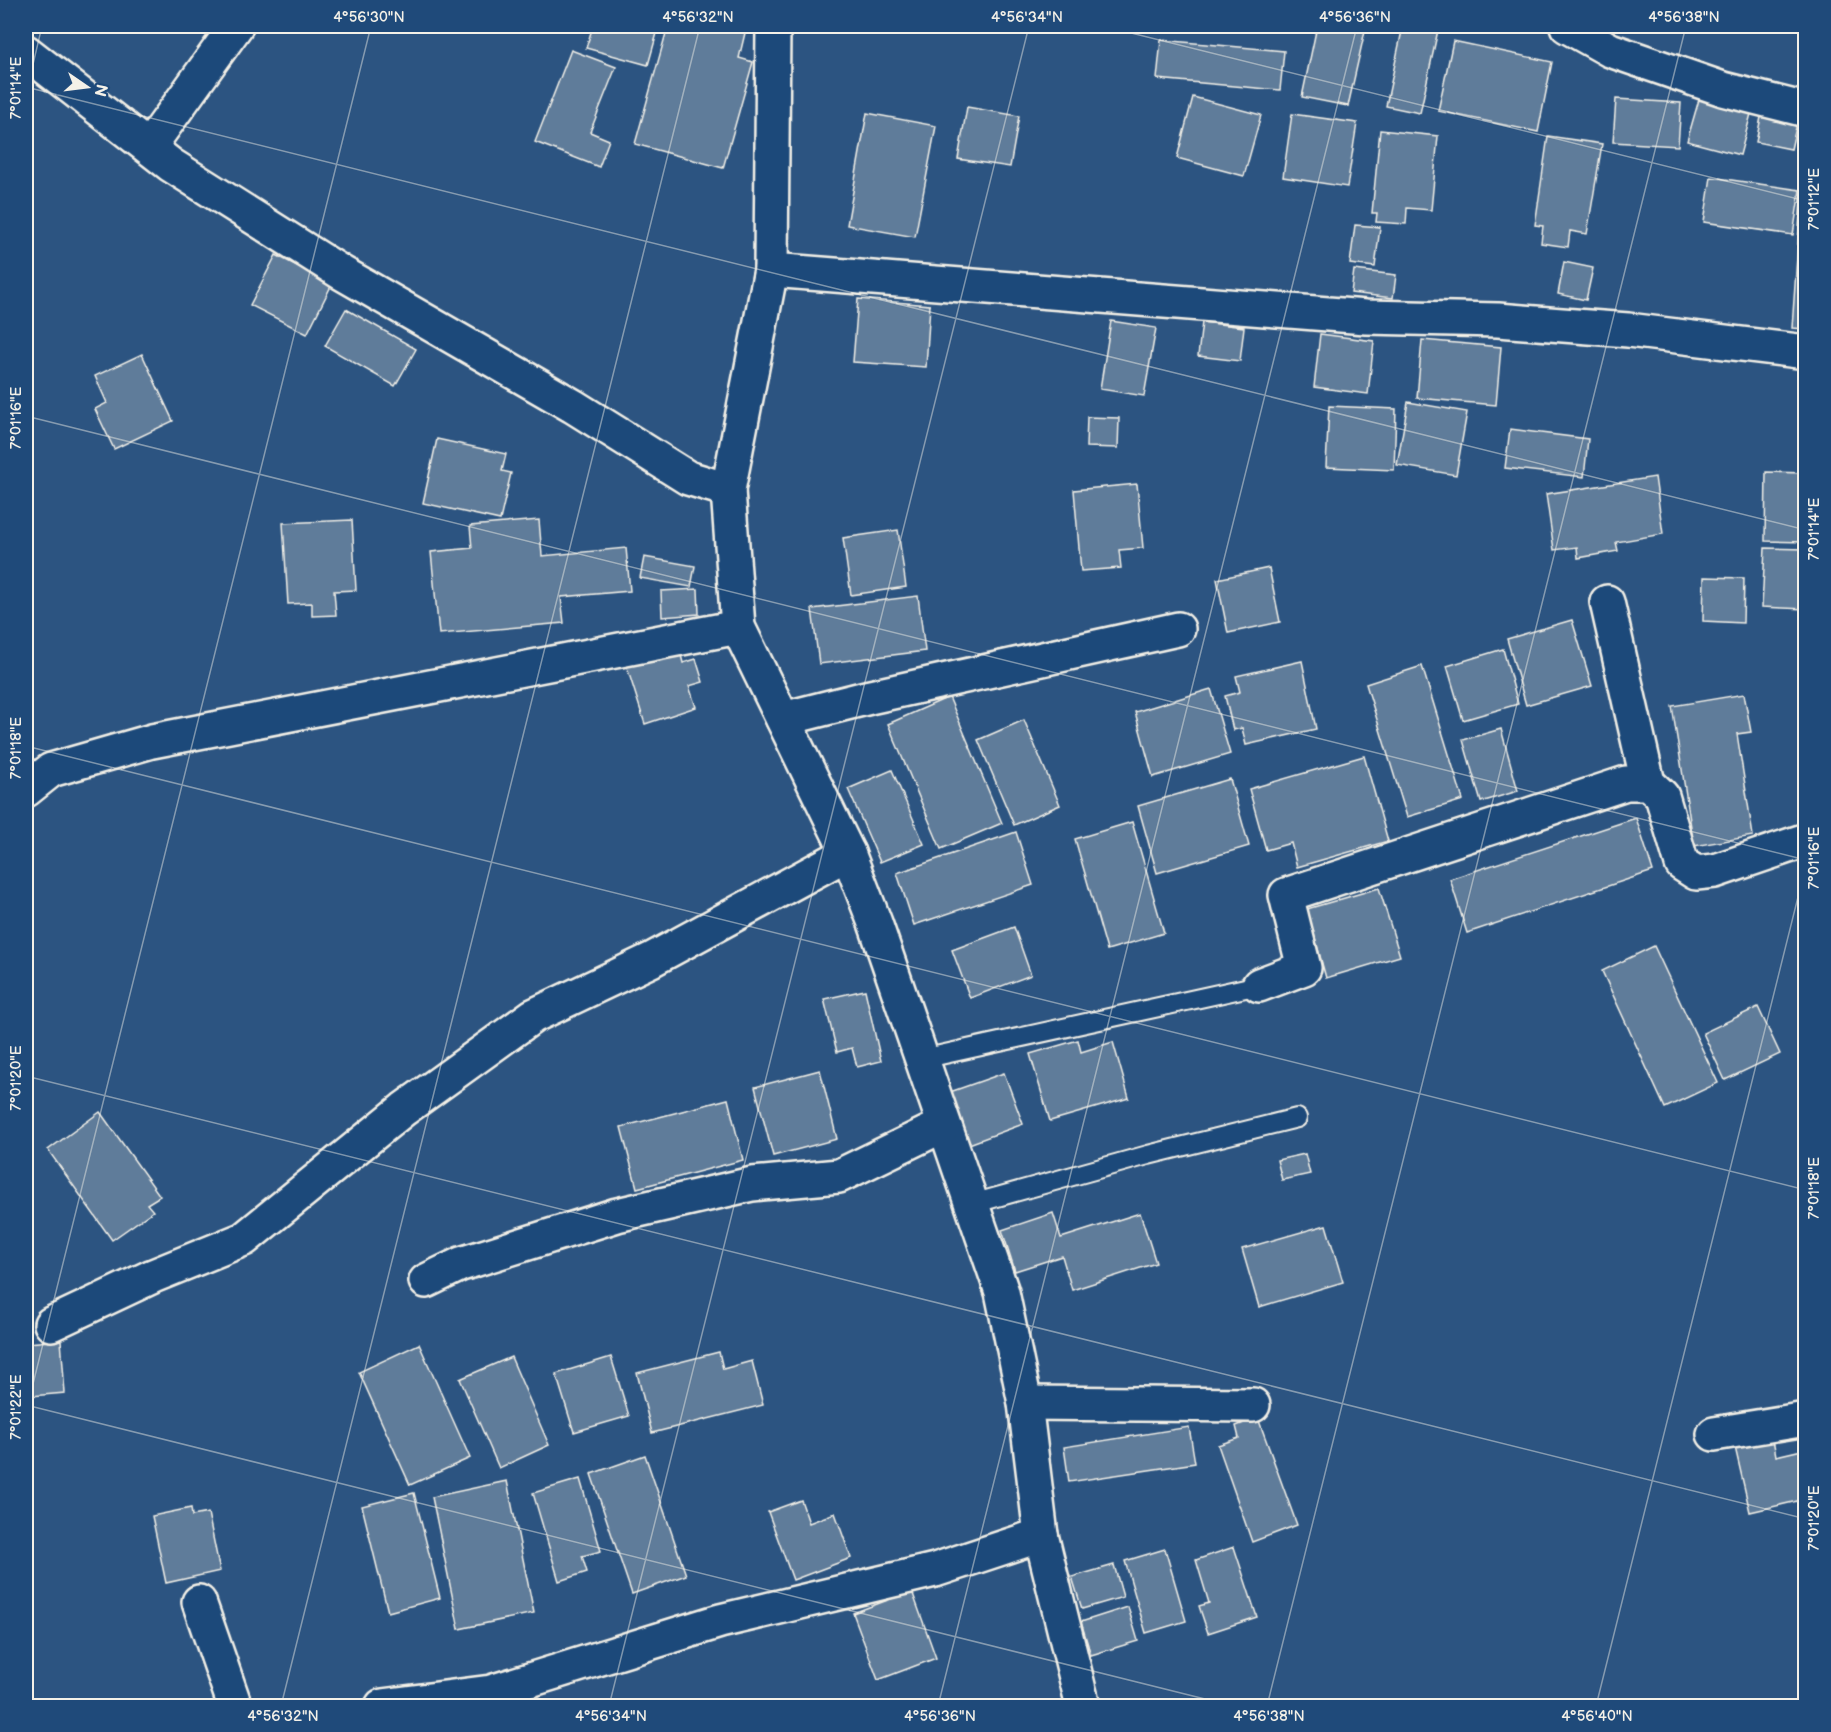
<svg xmlns="http://www.w3.org/2000/svg" width="1831" height="1732" font-family="'Balsamiq Sans',sans-serif">
<style>
.building{fill:#5e7b9a;stroke:#f4f1e8;stroke-width:1.5}
.lines{fill:none;stroke-linecap:round;stroke-linejoin:round}
.service-casing{stroke:#f4f1e8;stroke-width:22}
.minor-casing{stroke:#f4f1e8;stroke-width:38}
.service{stroke:#1f4a7a;stroke-width:18}
.minor{stroke:#1f4a7a;stroke-width:33}
.ticks{fill:none;stroke:#f4f1e8;stroke-width:1.5;stroke-opacity:0.45}
.neatline{fill:none;stroke:#f4f1e8;stroke-width:2}
.ticks-label{font-size:15px;text-anchor:middle;fill:#f4f1e8}
</style>
<rect width="100%" height="100%" fill="#2c5481"/>
<filter id="ink" filterUnits="userSpaceOnUse"><feTurbulence type="fractalNoise" baseFrequency=".0167" numOctaves="2"/><feDisplacementMap in="SourceGraphic" scale="12" xChannelSelector="R" yChannelSelector="G"/><feConvolveMatrix kernelMatrix="1 2 1 2 8 2 1 2 1" color-interpolation-filters="sRGB"/></filter>
<g filter="url(#ink)">
<!-- building -->
<g class="building">
<polygon points="593,26 659,26 648,65 586,48"/>
<polygon points="668,26 723,26 723,27 745,33 739,58 753,62 723,168 635,144"/>
<polygon points="1317,26 1366,26 1348,106 1302,97"/>
<polygon points="1403,26 1416,26 1438,30 1420,113 1386,106"/>
<polygon points="1161,40 1284,51 1280,90 1157,79"/>
<polygon points="1453,41 1552,62 1538,132 1438,111"/>
<polygon points="571,50 616,67 590,132 609,140 599,167 535,142"/>
<polygon points="1700,96 1752,110 1740,155 1687,141"/>
<polygon points="1193,97 1261,115 1244,176 1177,158"/>
<polygon points="1616,99 1681,103 1678,146 1613,142"/>
<polygon points="967,107 1019,116 1010,167 958,159"/>
<polygon points="1762,112 1798,119 1791,149 1756,142"/>
<polygon points="867,113 936,126 915,237 847,225"/>
<polygon points="1292,114 1357,123 1347,187 1283,177"/>
<polygon points="1380,130 1438,136 1431,210 1407,208 1406,224 1376,222 1377,213 1372,213"/>
<polygon points="1548,136 1602,144 1587,234 1570,231 1568,247 1541,243 1543,226 1535,225"/>
<polygon points="1711,177 1800,190 1793,235 1704,222"/>
<polygon points="1802,185 1806,185 1806,329 1792,328"/>
<polygon points="1355,225 1380,227 1375,267 1350,264"/>
<polygon points="276,255 332,284 307,334 250,305"/>
<polygon points="1564,262 1593,268 1586,300 1558,294"/>
<polygon points="1354,270 1396,275 1393,298 1351,293"/>
<polygon points="858,299 930,305 926,367 853,362"/>
<polygon points="346,309 416,349 395,386 325,346"/>
<polygon points="1111,321 1156,328 1144,396 1100,389"/>
<polygon points="1202,322 1244,327 1240,361 1198,356"/>
<polygon points="1320,334 1374,341 1368,394 1314,387"/>
<polygon points="1422,340 1501,347 1496,405 1417,398"/>
<polygon points="142,354 173,421 114,449 95,409 107,403 95,376"/>
<polygon points="1408,402 1467,412 1456,475 1397,465"/>
<polygon points="1329,406 1396,409 1394,470 1326,467"/>
<polygon points="1087,417 1119,418 1118,448 1086,447"/>
<polygon points="1510,429 1588,439 1584,477 1505,468"/>
<polygon points="437,439 506,454 502,471 511,473 500,520 423,503"/>
<polygon points="1766,472 1806,473 1806,542 1765,541"/>
<polygon points="1655,477 1663,534 1616,542 1618,551 1578,558 1577,547 1554,550 1546,494"/>
<polygon points="1137,484 1143,548 1119,550 1121,568 1081,571 1074,490"/>
<polygon points="352,520 356,590 334,591 336,615 312,616 312,603 288,604 283,523"/>
<polygon points="539,520 542,556 626,548 630,591 561,597 564,623 439,634 431,552 472,548 470,526"/>
<polygon points="898,530 906,587 851,595 843,538"/>
<polygon points="1765,548 1806,549 1806,609 1762,607"/>
<polygon points="644,557 695,566 691,587 640,578"/>
<polygon points="1269,568 1280,622 1228,633 1217,579"/>
<polygon points="1704,577 1744,578 1743,623 1703,621"/>
<polygon points="698,589 699,614 662,617 661,591"/>
<polygon points="918,596 925,651 819,664 812,609"/>
<polygon points="1572,620 1592,686 1526,705 1507,639"/>
<polygon points="1503,649 1518,704 1463,720 1447,666"/>
<polygon points="680,651 683,663 696,659 703,682 689,686 696,707 645,724 624,658"/>
<polygon points="1302,661 1316,729 1246,745 1242,728 1233,730 1225,696 1240,692 1236,676"/>
<polygon points="1422,666 1463,800 1407,817 1366,684"/>
<polygon points="1211,689 1230,754 1153,777 1135,712"/>
<polygon points="1744,694 1751,732 1737,734 1753,836 1694,846 1672,706"/>
<polygon points="949,697 1002,823 941,849 888,724"/>
<polygon points="1024,720 1060,805 1014,825 978,740"/>
<polygon points="1501,729 1518,791 1481,802 1463,740"/>
<polygon points="1364,756 1388,841 1297,867 1291,843 1266,850 1249,789"/>
<polygon points="892,770 924,844 880,862 848,789"/>
<polygon points="1230,779 1249,846 1157,873 1138,806"/>
<polygon points="1636,818 1653,871 1467,933 1450,879"/>
<polygon points="1132,822 1164,933 1107,950 1075,839"/>
<polygon points="1016,832 1033,885 914,925 897,873"/>
<polygon points="1379,888 1400,956 1326,978 1307,909"/>
<polygon points="1014,927 1031,975 970,998 952,950"/>
<polygon points="1654,946 1718,1083 1665,1108 1602,971"/>
<polygon points="865,990 881,1061 857,1067 852,1048 837,1052 824,999"/>
<polygon points="1758,1007 1780,1054 1725,1080 1703,1033"/>
<polygon points="1078,1040 1081,1052 1113,1042 1129,1098 1050,1121 1030,1054"/>
<polygon points="820,1070 837,1139 773,1156 755,1087"/>
<polygon points="1004,1073 1023,1124 969,1144 950,1092"/>
<polygon points="728,1099 743,1160 637,1188 621,1127"/>
<polygon points="100,1112 160,1196 147,1204 153,1211 112,1240 48,1150"/>
<polygon points="1305,1154 1310,1174 1282,1180 1277,1160"/>
<polygon points="1053,1213 1061,1238 1140,1213 1156,1263 1072,1290 1062,1256 1015,1271 1002,1230"/>
<polygon points="1326,1225 1343,1282 1259,1307 1242,1249"/>
<polygon points="61,1340 65,1393 31,1396 28,1343"/>
<polygon points="419,1344 470,1458 410,1485 359,1372"/>
<polygon points="719,1352 723,1369 752,1361 763,1405 652,1433 637,1373"/>
<polygon points="511,1357 549,1445 499,1468 460,1379"/>
<polygon points="611,1357 629,1416 574,1432 556,1374"/>
<polygon points="1258,1418 1297,1525 1252,1542 1218,1445 1239,1438 1236,1426"/>
<polygon points="1189,1427 1195,1463 1069,1482 1064,1447"/>
<polygon points="1773,1439 1776,1456 1806,1449 1806,1499 1750,1512 1735,1447"/>
<polygon points="645,1455 686,1575 632,1594 591,1474"/>
<polygon points="580,1479 601,1551 582,1556 587,1572 559,1581 533,1493"/>
<polygon points="507,1481 534,1613 459,1629 432,1497"/>
<polygon points="414,1493 440,1598 388,1612 362,1506"/>
<polygon points="801,1500 809,1523 835,1513 851,1558 793,1580 768,1512"/>
<polygon points="191,1508 192,1516 208,1513 220,1571 166,1583 152,1516"/>
<polygon points="1234,1547 1257,1617 1208,1633 1199,1606 1209,1603 1196,1560"/>
<polygon points="1165,1549 1186,1621 1146,1633 1125,1561"/>
<polygon points="1114,1565 1123,1597 1082,1609 1072,1577"/>
<polygon points="912,1591 936,1658 878,1680 853,1613"/>
<polygon points="1128,1607 1138,1641 1091,1655 1081,1622"/>
</g>
<g class="lines">
<defs>
<g id="service">
<polyline points="922,1059 1259,985"/>
<polyline points="972,1204 1148,1155 1297,1118"/>
</g>
<g id="minor">
<polyline points="773,26 771,270 728,490 738,627 848,853 875,923 1002,1292 1025,1403 1041,1535 1083,1706"/>
<polyline points="1567,26 1610,50 1723,89 1806,110"/>
<polyline points="26,52 171,165 342,273 573,406 688,478 728,490"/>
<polyline points="149,147 236,26"/>
<polyline points="771,270 1366,317 1498,320 1628,330 1806,352"/>
<polyline points="1607,602 1648,783"/>
<polyline points="783,719 870,697 1178,629"/>
<polyline points="26,790 51,770 152,741 738,627"/>
<polyline points="1259,985 1304,968 1286,895 1626,783 1648,783 1662,796 1682,864 1696,873 1715,871 1806,840"/>
<polyline points="426,1281 461,1264 617,1215 752,1184 839,1176 944,1125"/>
<polyline points="51,1324 153,1276 244,1239 404,1109 533,1016 651,960 848,853"/>
<polyline points="1025,1403 1253,1405"/>
<polyline points="1714,1434 1806,1419"/>
<polyline points="199,1602 235,1706"/>
<polyline points="382,1706 491,1692 720,1621 935,1570 1041,1535"/>
</g>
</defs>
<!-- service casing -->
<use href="#service" class="service-casing"/>
<!-- minor casing -->
<use href="#minor" class="minor-casing"/>
<!-- service -->
<use href="#service" class="service"/>
<!-- minor -->
<use href="#minor" class="minor"/>
</g>
</g>
<!-- ticks -->
<path class="ticks" d="M1103 26 1806 201M26 87 1806 530M26 94 42 26M26 416 1806 860M26 746 1806 1190M26 1076 1806 1519M26 1405 1233 1706M26 1412 371 26M281 1706 700 26M609 1706 1029 26M938 1706 1357 26M1267 1706 1686 26M1596 1706 1806 865"/>
<!-- margin -->
<rect width="1831" height="1732" fill="none" stroke="#1f4a7a" stroke-width="66"/>
<!-- north arrow -->
<g transform="translate(87 87) rotate(104)" stroke="#1f4a7a" stroke-width="4.5" paint-order="stroke">
<path d="M0-4.5L10 22L0 15L-10 22Z" fill="#f4f1e8"/>
<text y="-9" font-size="16" font-weight="bold" text-anchor="middle" fill="#f4f1e8">N</text>
</g>
<rect x="33" y="33" width="1765" height="1666" class="neatline"/>
<g class="ticks-label">
<text x="369" y="22">4°56'30"N</text>
<text x="698" y="22">4°56'32"N</text>
<text x="1027" y="22">4°56'34"N</text>
<text x="1355" y="22">4°56'36"N</text>
<text x="1684" y="22">4°56'38"N</text>
<text transform="translate(16 88) rotate(-90)" y="5">7°01'14"E</text>
<text transform="translate(1814 199) rotate(-90)" y="5">7°01'12"E</text>
<text transform="translate(16 418) rotate(-90)" y="5">7°01'16"E</text>
<text transform="translate(1814 529) rotate(-90)" y="5">7°01'14"E</text>
<text transform="translate(16 748) rotate(-90)" y="5">7°01'18"E</text>
<text transform="translate(1814 858) rotate(-90)" y="5">7°01'16"E</text>
<text transform="translate(16 1078) rotate(-90)" y="5">7°01'20"E</text>
<text transform="translate(1814 1188) rotate(-90)" y="5">7°01'18"E</text>
<text transform="translate(16 1407) rotate(-90)" y="5">7°01'22"E</text>
<text transform="translate(1814 1518) rotate(-90)" y="5">7°01'20"E</text>
<text x="283" y="1721">4°56'32"N</text>
<text x="611" y="1721">4°56'34"N</text>
<text x="940" y="1721">4°56'36"N</text>
<text x="1269" y="1721">4°56'38"N</text>
<text x="1597" y="1721">4°56'40"N</text>
</g>
</svg>
